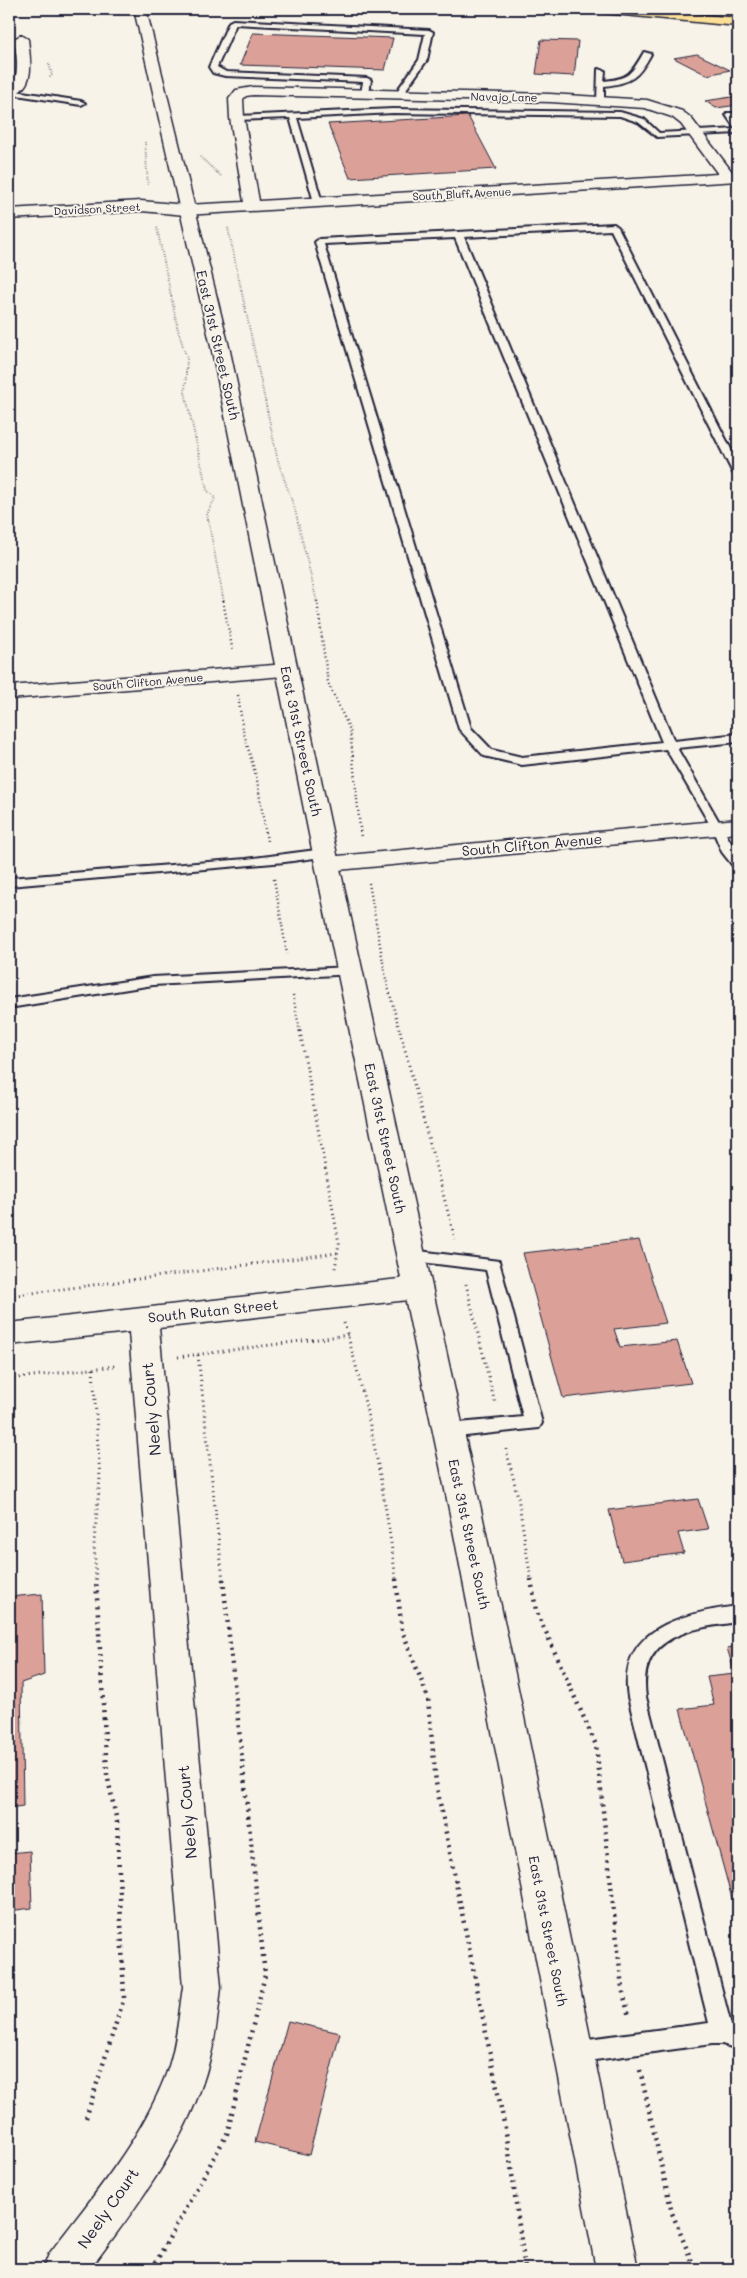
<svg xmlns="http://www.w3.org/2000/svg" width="747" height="2278" font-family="Mali,sans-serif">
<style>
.building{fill:#dba198;stroke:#22223b}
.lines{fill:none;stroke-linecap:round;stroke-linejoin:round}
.lane-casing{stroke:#22223b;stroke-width:4}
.street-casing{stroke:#22223b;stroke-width:3}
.secondary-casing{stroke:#22223b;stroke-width:3}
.highway-casing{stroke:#22223b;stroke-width:3}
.path-far3{stroke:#22223b;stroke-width:2;stroke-dasharray:0.5 2;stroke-linecap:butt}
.path-far2{stroke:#22223b;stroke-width:2.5;stroke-dasharray:1 3;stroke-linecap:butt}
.path-far1{stroke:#22223b;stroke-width:3;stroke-dasharray:1 4;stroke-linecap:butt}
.path{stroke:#22223b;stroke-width:4.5;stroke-dasharray:2 5;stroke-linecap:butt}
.lane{fill:#f7f3e8;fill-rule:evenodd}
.street{fill:#f7f3e8;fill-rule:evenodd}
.secondary{fill:#f7f3e8;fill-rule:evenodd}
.highway{fill:#fbdf96;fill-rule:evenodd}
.labels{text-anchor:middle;stroke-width:4;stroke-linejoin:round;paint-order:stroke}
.far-street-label{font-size:11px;fill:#22223b;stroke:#f7f3e8}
.street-label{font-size:14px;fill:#22223b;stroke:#f7f3e8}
.near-street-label{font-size:16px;fill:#22223b;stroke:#f7f3e8}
</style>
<rect width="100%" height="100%" fill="#f7f3e8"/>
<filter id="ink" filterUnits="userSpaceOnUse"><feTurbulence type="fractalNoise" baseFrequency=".02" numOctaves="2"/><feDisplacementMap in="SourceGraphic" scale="10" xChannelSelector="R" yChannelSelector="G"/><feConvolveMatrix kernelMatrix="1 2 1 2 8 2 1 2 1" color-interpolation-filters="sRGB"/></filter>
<g filter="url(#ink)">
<!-- building -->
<g class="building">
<polygon points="253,33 393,38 385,70 240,65"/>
<polygon points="541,40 578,41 574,76 536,74"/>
<polygon points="697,54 730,70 707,75 674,58"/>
<polygon points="738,96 738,105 716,108 705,101"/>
<polygon points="468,116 496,169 350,178 328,124"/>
<polygon points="639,1240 666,1323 614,1329 620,1347 677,1341 691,1383 563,1398 523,1253"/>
<polygon points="698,1499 708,1529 678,1533 684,1553 622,1561 609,1510"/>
<polygon points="42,1594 44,1675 21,1683 23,1806 9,1808 9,1597"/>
<polygon points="738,1646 738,1917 737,1917 680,1709 714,1705 707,1677 735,1674 727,1648"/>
<polygon points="30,1851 32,1908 9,1911 9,1853"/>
<polygon points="288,2021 340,2033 309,2155 255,2142"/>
</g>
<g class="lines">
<defs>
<g id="lane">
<polygon points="233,20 429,30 433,32 427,60 407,88 406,94 402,96 398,94 399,88 419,60 425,34 236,24 217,67 226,72 367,78 371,80 369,93 365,95 361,93 363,82 225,76 213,73 209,67 229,22"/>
<path d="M644 52 651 54C638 78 631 83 604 86V101L597 103 598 69 605 71 604 81C629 79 632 73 644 52Z"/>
<polygon points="9,90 81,101 85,103 81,105 10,94"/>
<polygon points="393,109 620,112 644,119 659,133 738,129 738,133 657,137 638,122 620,116 393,113 297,118 322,202 318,204 314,202 290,118 237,120 233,118 237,116"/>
<polygon points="727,113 733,113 738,121 738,128 735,128 726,115"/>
<path d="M614 224 618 227 738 463V476L733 473 611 230 464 237 674 741 738 734V742L677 748 738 855V867L733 866 722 852 712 828 666 749 522 765 484 756 459 729 315 242 319 239ZM455 238 662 742 522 757 492 750 471 728 324 244Z"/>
<polygon points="324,849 330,853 329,856 285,862 9,886 9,878 246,859"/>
<polygon points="349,967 356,971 354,974 153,985 9,1008 9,999 153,977"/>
<polygon points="411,1250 499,1261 542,1423 539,1428 448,1438 442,1436 439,1431 442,1426 448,1424 523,1417 486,1270 405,1260 403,1256 405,1252"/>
<path d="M738 1606V1622C691 1628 637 1636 646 1697L731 2025 738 2027V2049L722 2044H712L573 2063 565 2060 562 2052 565 2044 573 2041 709 2023 628 1697C617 1628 684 1613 738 1606Z"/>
</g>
<g id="street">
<path d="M21 35 28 39C30 60 37 89 9 96V86C22 76 16 54 14 39Z"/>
<path d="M253 87 550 94 647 100 682 111 691 118 733 173H738V181L186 215 141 211 9 219V209L141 201 186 205 244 202 230 118 229 99 236 90ZM253 95 550 102 645 108 672 117 681 124 718 174 259 201 244 118 243 99 246 96Z"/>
<polygon points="287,664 295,665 298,670 295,675 9,699 9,686"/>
<polygon points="738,819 738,833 327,871 319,869 315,864 319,859 327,857"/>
<path d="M417 1277 427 1280 432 1288 427 1296 417 1299 159 1328 221 1987C218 2012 216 2038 209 2062 189 2139 137 2206 90 2269H43L49 2254C93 2196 145 2136 169 2066 177 2041 179 2013 183 1987L129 1332 9 1345V1323Z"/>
</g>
<polygon id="secondary" points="134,9 146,9 230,351 339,864 482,1514 638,2269 596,2269 450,1514 315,864 212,351"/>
<polygon id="highway" points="597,9 640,9 738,18 738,26 603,13"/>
</defs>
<!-- lane casing -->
<use href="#lane" class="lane-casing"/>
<!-- street casing -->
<use href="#street" class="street-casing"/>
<!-- secondary casing -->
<use href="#secondary" class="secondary-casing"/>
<!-- highway casing -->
<use href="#highway" class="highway-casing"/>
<!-- path-far3 -->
<g class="path-far3">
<polyline points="49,63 52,75 49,78"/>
<polyline points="145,142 148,186"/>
<polyline points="200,157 221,176"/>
<polyline points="157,228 178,330 187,359 185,392 207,490 215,498 207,514 224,602"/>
<polyline points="228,228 278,461 295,510 317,602"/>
</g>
<!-- path-far2 -->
<g class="path-far2">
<polyline points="223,601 233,652"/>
<polyline points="317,601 328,683 350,730 361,838"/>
<polyline points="238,695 243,730 257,780 267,841"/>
<polyline points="274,879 287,954"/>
<polyline points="369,883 386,979 400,1032"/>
<polyline points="293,995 300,1032"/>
</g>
<!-- path-far1 -->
<g class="path-far1">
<polyline points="300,1031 339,1243 335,1269"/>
<polyline points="400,1031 455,1239"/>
<polyline points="466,1284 495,1404"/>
<polyline points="9,1296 337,1253"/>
<path d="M344 1323C369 1407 385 1494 396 1580"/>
<polyline points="198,1355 223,1580"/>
<polyline points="178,1357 348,1335"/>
<polyline points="93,1369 100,1478 94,1542 96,1580"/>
<polyline points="9,1379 115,1366"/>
<polyline points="506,1449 518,1497 531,1580"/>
</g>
<!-- path -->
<g class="path">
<polyline points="396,1579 402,1630 428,1698 436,1783 507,2138 525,2269"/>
<polyline points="531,1579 536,1610 596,1745 622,1988 629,2017"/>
<polyline points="640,2070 672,2213 695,2269"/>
<polyline points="86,2118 124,1998 117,1822 107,1774 96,1579"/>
<polyline points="152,2269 227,2134 265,1975 223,1579"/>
</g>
<!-- lane -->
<use href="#lane" class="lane"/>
<!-- street -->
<use href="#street" class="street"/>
<!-- secondary -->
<use href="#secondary" class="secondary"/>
<!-- highway -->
<use href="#highway" class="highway"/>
</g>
</g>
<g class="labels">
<!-- far-street labels -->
<g class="far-street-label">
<text transform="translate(504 97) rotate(1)" y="4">Navajo Lane</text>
<text transform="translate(462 194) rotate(-3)" y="4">South Bluff Avenue</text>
<text transform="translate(97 209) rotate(-3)" y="4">Davidson Street</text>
<text transform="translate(148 682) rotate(-5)" y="4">South Clifton Avenue</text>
</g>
<!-- street labels -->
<g class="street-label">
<text transform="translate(218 345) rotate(77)" y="5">East 31st Street South</text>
<text transform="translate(301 741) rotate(78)" y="5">East 31st Street South</text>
<text transform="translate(532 845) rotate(-5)" y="5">South Clifton Avenue</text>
<text transform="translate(385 1138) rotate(78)" y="5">East 31st Street South</text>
<text transform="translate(213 1311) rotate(-6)" y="5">South Rutan Street</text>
<text transform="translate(469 1534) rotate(78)" y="5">East 31st Street South</text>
<text transform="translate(548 1931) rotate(79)" y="5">East 31st Street South</text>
</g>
<!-- near-street labels -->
<g class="near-street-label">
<text transform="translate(151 1409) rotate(-95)" y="6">Neely Court</text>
<text transform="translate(187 1812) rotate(-95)" y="6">Neely Court</text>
<text transform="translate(108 2208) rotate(-55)" y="6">Neely Court</text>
</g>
</g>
<!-- margin -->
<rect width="747" height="2278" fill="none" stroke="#f7f3e8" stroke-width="30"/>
<rect x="15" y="15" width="717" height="2248" fill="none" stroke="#22223b" stroke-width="2" filter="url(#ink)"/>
</svg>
